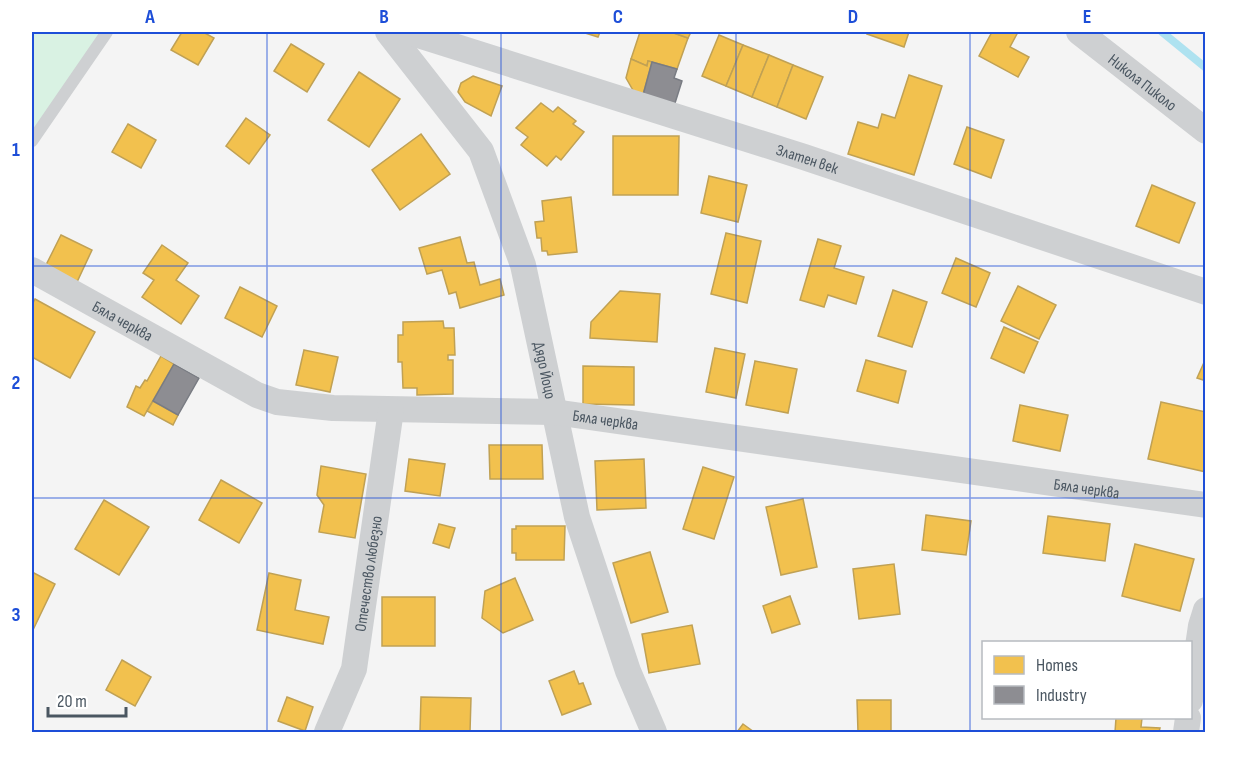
<svg xmlns="http://www.w3.org/2000/svg" width="1237" height="764" font-family="'Sofia Sans Condensed',sans-serif">
<style>
.green{fill:#d9f2e3}
.homes{fill:#f2c14e;stroke:#c0a154;stroke-width:1.5}
.industry{fill:#8d8d92;stroke:#797c83;stroke-width:1.5}
.lines{fill:none;stroke-linecap:round;stroke-linejoin:round}
.stream{stroke:#aee2f0;stroke-width:8}
.service{stroke:#ced0d2;stroke-width:12}
.minor{stroke:#ced0d2;stroke-width:26}
.grid{fill:none;stroke:#1d4ed8;stroke-width:1.5;stroke-opacity:0.55}
.labels{text-anchor:middle;stroke-width:6;stroke-linejoin:round;paint-order:stroke}
.street-label{font-size:16px;fill:#4a5661;stroke:#fff}
.neatline{fill:none;stroke:#1d4ed8;stroke-width:2}
.grid-label{font-size:20px;text-anchor:middle;font-weight:bold;fill:#1d4ed8}
</style>
<rect width="100%" height="100%" fill="#f4f4f4"/>
<!-- green -->
<polygon class="green" points="32,32 107,32 32,141"/>
<!-- homes -->
<g class="homes">
<polygon points="182,32 203,32 214,38 198,65 171,50"/>
<polygon points="582,32 600,32 598,37"/>
<polygon points="640,32 671,32 688,38 677,69 648,61 647,66 631,59"/>
<polygon points="671,32 691,32 688,38"/>
<polygon points="868,32 909,32 904,47 867,34"/>
<polygon points="992,32 1018,32 1010,47 1029,57 1018,77 979,56"/>
<polygon points="719,35 743,45 726,86 702,76"/>
<polygon points="291,44 324,64 307,92 274,71"/>
<polygon points="743,45 769,55 752,97 726,86"/>
<polygon points="769,55 793,65 777,107 752,97"/>
<polygon points="631,59 647,66 648,61 652,62 643,95 634,92 626,78"/>
<polygon points="793,65 823,77 806,119 777,107"/>
<polygon points="359,72 400,99 369,147 328,120"/>
<polygon points="909,75 942,86 914,175 848,154 858,122 878,128 882,114 895,118"/>
<polygon points="473,76 502,86 491,116 465,102 458,92 461,83"/>
<polygon points="541,103 553,112 558,107 576,121 573,124 584,132 561,160 556,156 547,166 521,145 528,137 516,128"/>
<polygon points="246,118 270,135 249,164 226,146"/>
<polygon points="128,124 156,140 141,168 112,152"/>
<polygon points="967,127 1004,140 991,178 954,164"/>
<polygon points="421,134 450,174 400,210 372,170"/>
<polygon points="613,136 679,136 678,195 613,195"/>
<polygon points="709,176 747,185 738,222 701,213"/>
<polygon points="1152,185 1195,203 1179,243 1136,226"/>
<polygon points="571,197 577,252 548,255 547,251 542,251 541,238 537,238 535,222 544,221 542,201"/>
<polygon points="726,233 761,241 747,303 711,294"/>
<polygon points="61,235 92,250 77,282 45,267"/>
<polygon points="460,237 467,263 474,262 480,285 500,279 504,295 460,308 456,292 449,294 442,270 427,274 419,248"/>
<polygon points="818,239 841,246 834,268 864,277 856,304 828,295 824,307 800,300"/>
<polygon points="162,245 188,263 176,280 199,296 181,324 142,297 154,280 143,273"/>
<polygon points="956,258 990,273 976,307 942,293"/>
<polygon points="1018,286 1056,305 1039,339 1001,321"/>
<polygon points="240,287 277,306 262,337 225,318"/>
<polygon points="893,290 927,302 912,347 878,336"/>
<polygon points="620,291 660,294 657,342 590,338 591,322"/>
<polygon points="35,299 95,332 70,378 32,357 32,305"/>
<polygon points="443,321 444,328 454,328 455,355 448,355 448,360 453,360 453,394 417,395 417,388 403,388 402,362 398,362 398,335 403,335 403,322"/>
<polygon points="1004,327 1038,342 1024,373 991,358"/>
<polygon points="715,348 745,354 736,398 706,392"/>
<polygon points="304,350 338,357 330,392 296,385"/>
<polygon points="161,356 174,364 144,416 127,407 136,386 140,388 145,380 147,381"/>
<polygon points="1206,358 1206,381 1197,378"/>
<polygon points="866,360 906,371 898,403 857,391"/>
<polygon points="755,361 797,369 788,413 746,405"/>
<polygon points="583,366 634,367 634,405 583,404"/>
<polygon points="153,401 178,415 173,425 147,411"/>
<polygon points="1161,402 1206,412 1206,472 1148,459"/>
<polygon points="1020,405 1068,415 1060,451 1013,441"/>
<polygon points="489,445 542,445 543,479 490,479"/>
<polygon points="409,459 445,464 440,496 405,491"/>
<polygon points="644,459 646,508 597,510 595,461"/>
<polygon points="321,466 366,474 355,538 319,532 324,505 317,495"/>
<polygon points="703,467 734,477 714,539 683,529"/>
<polygon points="221,480 262,503 239,543 199,520"/>
<polygon points="803,499 817,567 781,575 766,507"/>
<polygon points="104,500 149,527 119,575 75,549"/>
<polygon points="926,515 971,521 966,555 922,550"/>
<polygon points="1048,516 1110,524 1105,561 1043,553"/>
<polygon points="439,524 455,528 449,548 433,543"/>
<polygon points="516,526 565,526 564,560 516,560 516,553 512,553 512,529 516,529"/>
<polygon points="1135,544 1194,559 1180,611 1122,596"/>
<polygon points="650,552 668,612 631,623 613,563"/>
<polygon points="894,564 900,614 859,619 853,569"/>
<polygon points="32,572 55,584 32,632"/>
<polygon points="269,573 301,580 295,610 329,617 323,644 257,630"/>
<polygon points="515,578 533,620 503,633 482,618 485,591"/>
<polygon points="790,596 800,624 772,633 763,606"/>
<rect x="382" y="597" width="53" height="49"/>
<polygon points="692,625 700,664 649,673 642,634"/>
<polygon points="122,660 151,677 135,706 106,690"/>
<polygon points="574,671 579,684 583,683 591,704 562,715 549,681"/>
<polygon points="287,697 313,707 305,731 278,721"/>
<polygon points="421,697 471,698 470,732 420,732"/>
<polygon points="857,700 891,700 891,732 858,732"/>
<polygon points="1116,718 1142,718 1141,727 1160,728 1159,732 1115,732"/>
<polygon points="743,724 754,732 737,732"/>
</g>
<!-- industry -->
<g class="industry">
<polygon points="652,62 677,69 674,78 682,81 675,103 643,95"/>
<polygon points="174,364 199,378 178,415 153,401"/>
</g>
<g class="lines">
<!-- stream -->
<polyline class="stream" points="1162,32 1206,68"/>
<!-- service -->
<polyline class="service" points="32,141 107,32"/>
<!-- minor -->
<g class="minor">
<path id="s1" d="M388 32 481 151 523 265 577 517 628 671 654 732"/>
<path id="s2" d="M409 32 804 157 1206 292"/>
<path id="s3" d="M1079 32 1206 131"/>
<path id="s4" d="M32 270 257 395 277 402 333 408 554 412 1206 505"/>
<polyline points="1190,700 1201,626 1206,610"/>
<path id="s5" d="M327 732 354 669 391 410"/>
<polyline points="1186,732 1188,718"/>
</g>
</g>
<!-- grid -->
<path class="grid" d="M267 32V732M501 32V732M736 32V732M970 32V732M32 266H1206M32 498H1206"/>
<g class="labels">
<!-- street labels -->
<g class="street-label">
<text dy="6" stroke="none"><textPath href="#s3" startOffset="81">Никола Пиколо</textPath></text>
<text dy="6" stroke="none"><textPath href="#s2" startOffset="418">Златен век</textPath></text>
<text dy="6" stroke="none"><textPath href="#s4" startOffset="104">Бяла черква</textPath></text>
<text dy="6" stroke="none"><textPath href="#s1" startOffset="380">Дядо Йоцо</textPath></text>
<text dy="6" stroke="none"><textPath href="#s4" startOffset="608">Бяла черква</textPath></text>
<text dy="6" stroke="none"><textPath href="#s4" startOffset="1094">Бяла черква</textPath></text>
<text dy="6" stroke="none"><textPath href="#s5" startOffset="165">Отечество любезно</textPath></text>
</g>
</g>
<!-- border -->
<rect width="1237" height="764" fill="none" stroke="#ffffff" stroke-width="66"/>
<!-- legend -->
<rect x="982" y="641" width="210" height="78" fill="#ffffff" stroke="#b7bbc0" stroke-width="1.5"/>
<rect x="994" y="656" width="30" height="18" fill="#f2c14e" stroke="#b7bbc0" stroke-width="1.5"/>
<text x="1036" y="671" font-size="18" fill="#4a5661">Homes</text>
<rect x="994" y="686" width="30" height="18" fill="#8d8d92" stroke="#b7bbc0" stroke-width="1.5"/>
<text x="1036" y="701" font-size="18" fill="#4a5661">Industry</text>
<!-- scale -->
<path d="M48 707v9h78v-9" fill="none" stroke="#4a5661" stroke-width="3"/>
<text x="57" y="707" font-size="18" fill="#4a5661" stroke="#ffffff" stroke-width="4.5" paint-order="stroke">20 m</text>
<rect x="33" y="33" width="1171" height="698" class="neatline"/>
<g class="grid-label">
<text x="150" y="23">A</text>
<text x="384" y="23">B</text>
<text x="618" y="23">C</text>
<text x="853" y="23">D</text>
<text x="1087" y="23">E</text>
<text x="16" y="156">1</text>
<text x="16" y="389">2</text>
<text x="16" y="621">3</text>
</g>
</svg>
